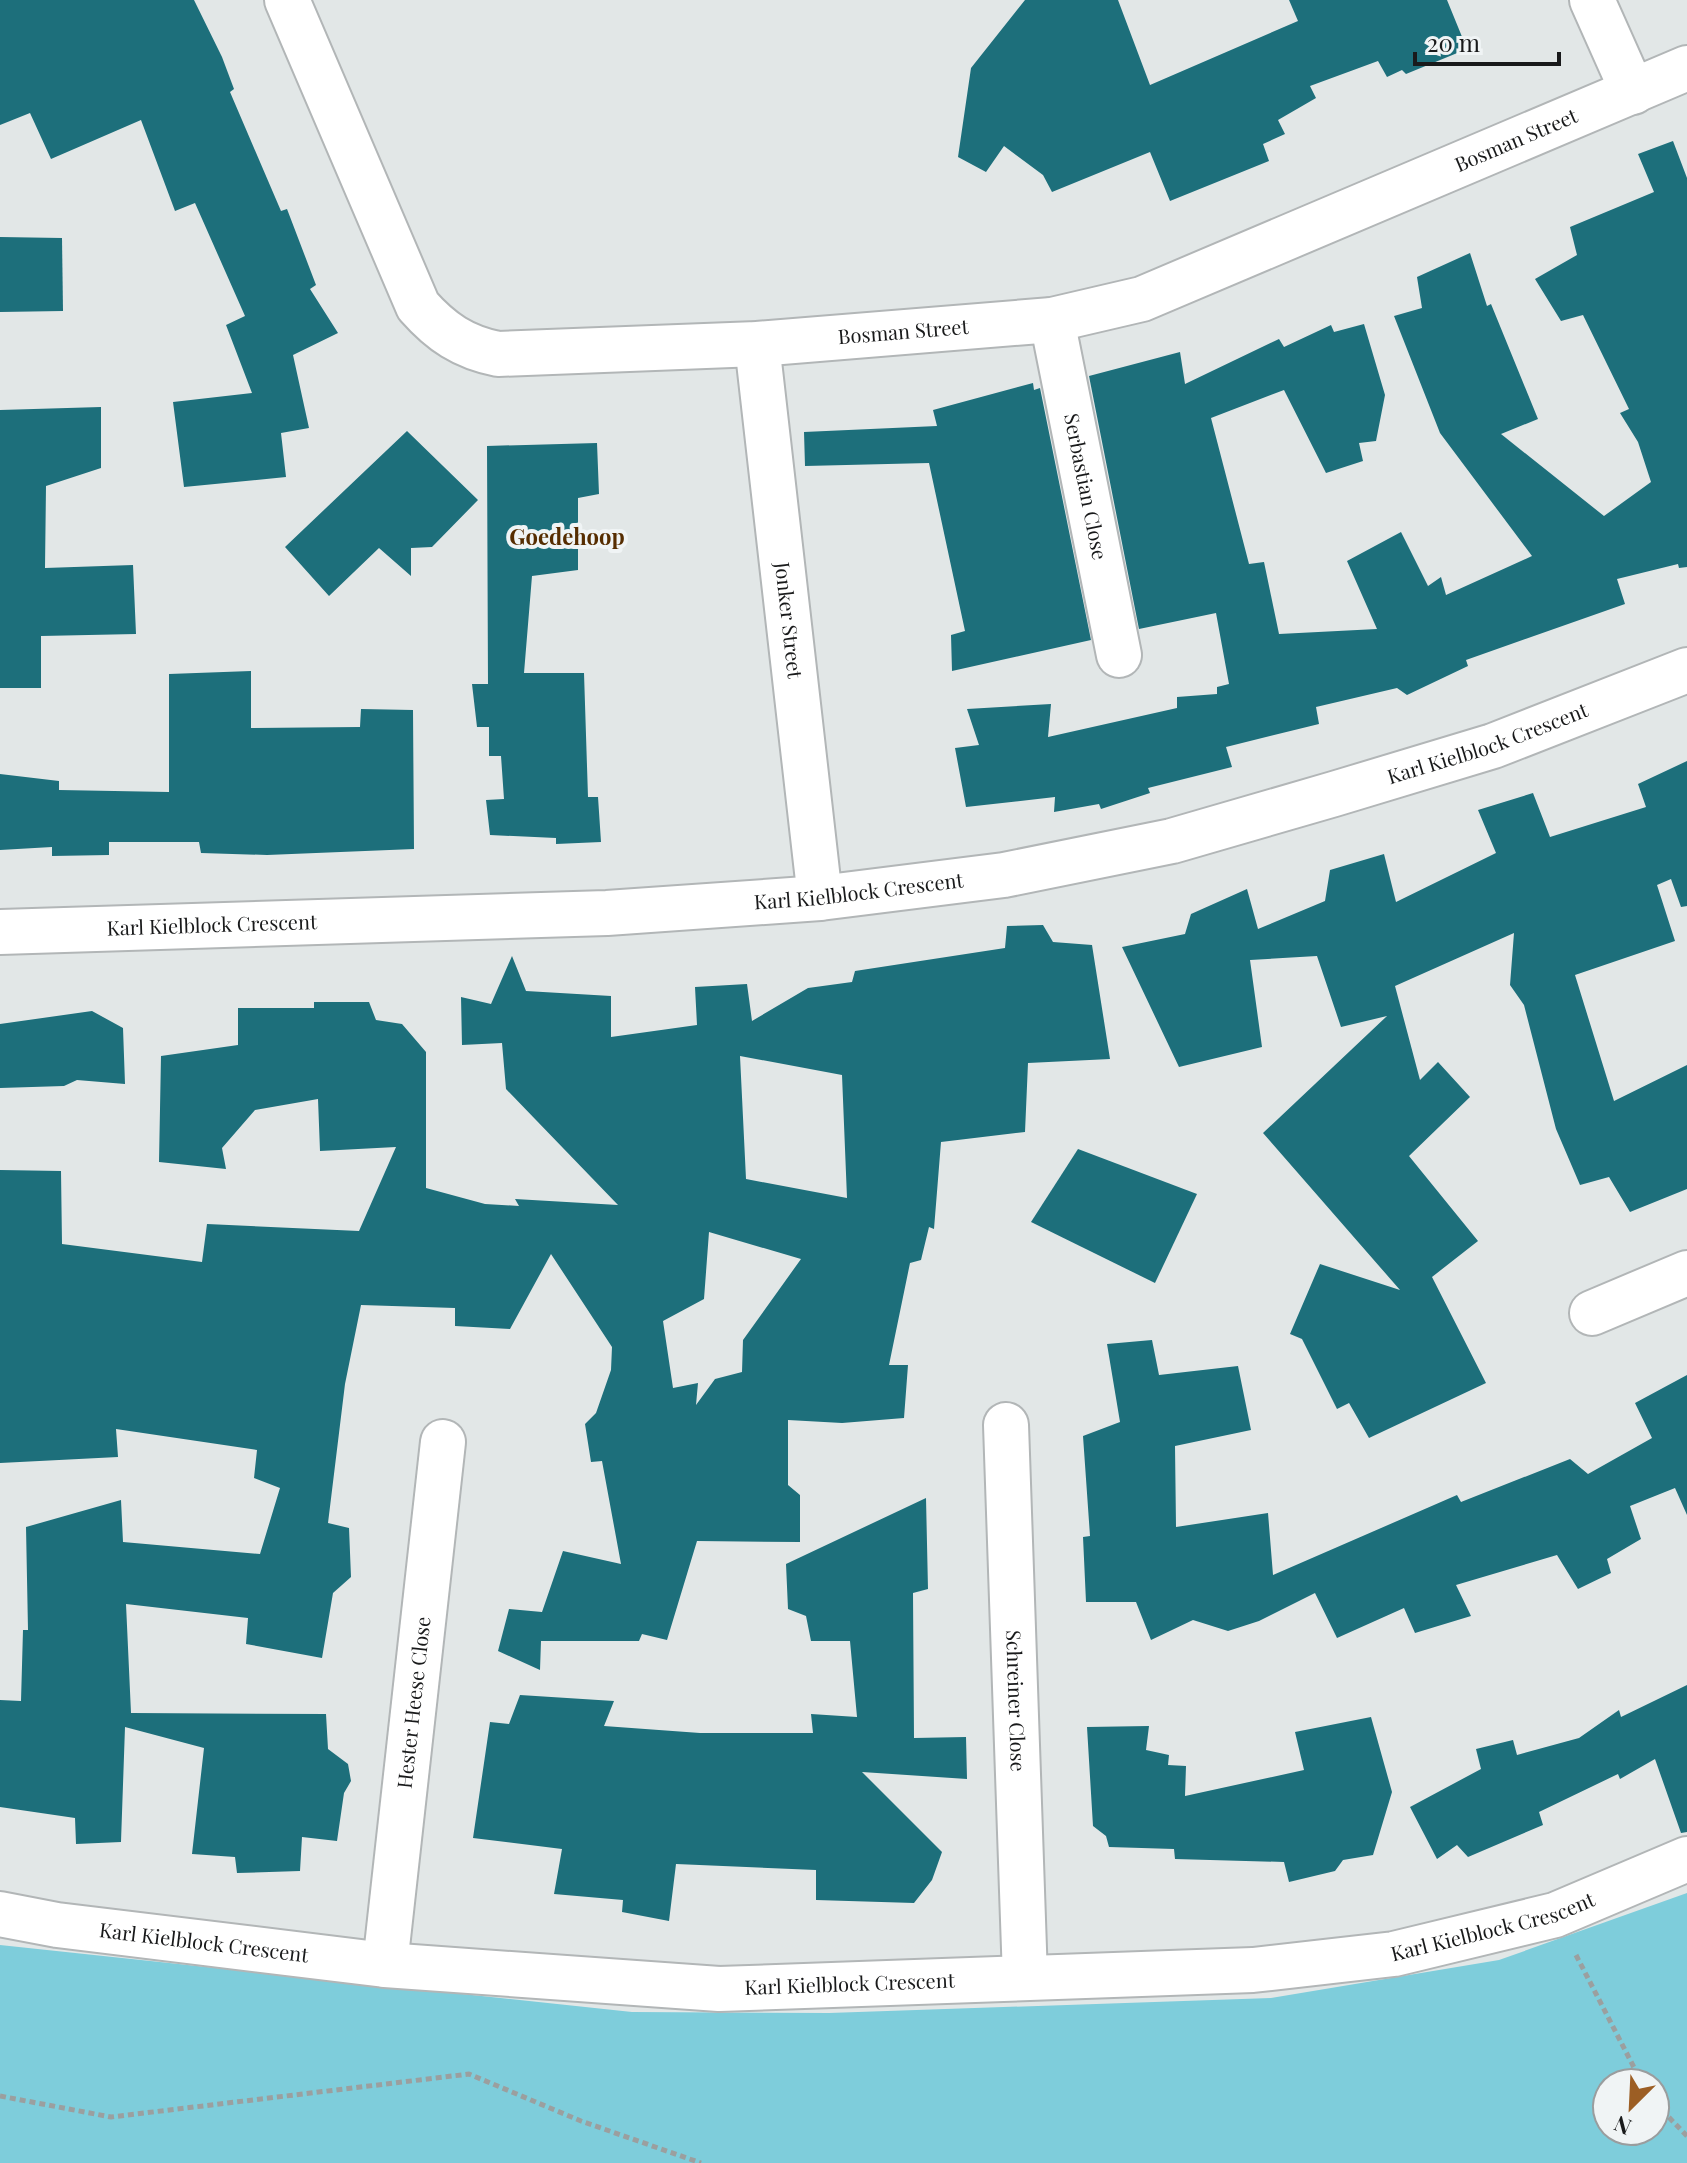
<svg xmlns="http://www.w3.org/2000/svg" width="1687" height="2163" font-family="'Playfair Display',serif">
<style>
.green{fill:#7ecddb;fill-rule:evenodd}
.building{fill:#1d6f7b;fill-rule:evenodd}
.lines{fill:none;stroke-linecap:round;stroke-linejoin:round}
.minor-casing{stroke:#b2b6b7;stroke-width:48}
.path{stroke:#9b9f9f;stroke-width:5;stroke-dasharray:6 4;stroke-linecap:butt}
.minor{stroke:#fff;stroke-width:44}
.labels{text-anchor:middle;stroke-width:8;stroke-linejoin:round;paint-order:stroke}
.street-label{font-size:20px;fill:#191a1b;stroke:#f0f4f5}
.neighbourhood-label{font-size:22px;font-weight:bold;fill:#562d01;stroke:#f0f4f5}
</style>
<rect width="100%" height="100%" fill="#e2e7e7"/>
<!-- green -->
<path class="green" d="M1687 1893V2163H0V1945L632 2012 829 2013 1271 1998 1499 1960ZM1607 2083H1655V2131H1607Z"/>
<!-- building -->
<g class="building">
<polygon points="0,0 194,0 222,57 234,89 230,92 281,211 287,209 316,285 310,289 338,333 293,355 309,428 281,433 286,477 184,487 173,402 252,393 226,325 245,316 195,203 175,211 141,120 51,159 30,113 0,125"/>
<polygon points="1025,0 1118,0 1150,85 1298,21 1289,0 1447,0 1467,49 1406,74 1402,70 1387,77 1378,61 1310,86 1316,98 1278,120 1285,134 1263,144 1269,161 1170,201 1150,152 1052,192 1043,175 1004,146 986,172 958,157 971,68"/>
<polygon points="1673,141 1687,178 1687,567 1679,568 1678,564 1617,579 1625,604 1466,660 1468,666 1407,695 1397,688 1316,707 1319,724 1226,747 1232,767 1148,788 1150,793 1101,809 1099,804 1054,812 1055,797 966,807 955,748 979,745 967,709 1051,704 1048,737 1177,708 1177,697 1217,694 1217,687 1229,684 1216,613 1139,629 1089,376 1180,352 1185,384 1279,339 1284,347 1331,325 1334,332 1364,324 1385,395 1376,441 1359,443 1363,461 1326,473 1284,390 1211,418 1249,564 1264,562 1279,634 1377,629 1347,561 1401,532 1428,586 1441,577 1446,595 1532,556 1440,433 1394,316 1422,308 1417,277 1470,253 1487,306 1491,304 1538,419 1501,434 1604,516 1651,482 1638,442 1620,413 1629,409 1583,315 1561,321 1535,279 1577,255 1570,227 1654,192 1638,154"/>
<polygon points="0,237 62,238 63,311 0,312"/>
<polygon points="1033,383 1034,390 1040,388 1091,640 952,671 951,635 965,631 929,463 805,466 804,432 937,426 933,410"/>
<polygon points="101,407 101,468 46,486 45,568 133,565 136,634 41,636 41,688 0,688 0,410"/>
<polygon points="407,431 478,500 432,547 411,548 411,576 379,548 329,596 285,547"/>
<polygon points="597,443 599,494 578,498 578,570 532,576 524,673 584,673 588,797 598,797 601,842 556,844 556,838 490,835 486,800 504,799 501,756 489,756 489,727 477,727 472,684 488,684 487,446"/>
<polygon points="251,671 251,728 360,727 361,709 413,710 414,849 267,855 201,853 199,842 109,842 109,855 52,856 52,847 0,850 0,774 59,781 59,790 169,792 169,674"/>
<polygon points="1687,761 1687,906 1681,907 1671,879 1657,885 1675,941 1575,975 1614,1101 1687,1065 1687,1189 1630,1212 1609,1177 1580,1185 1556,1129 1524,1005 1510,985 1514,933 1395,986 1420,1080 1438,1062 1470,1097 1409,1156 1478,1241 1432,1277 1486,1383 1369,1438 1349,1403 1337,1409 1302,1339 1290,1334 1320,1264 1400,1290 1263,1133 1387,1016 1341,1027 1317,956 1250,960 1262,1047 1179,1067 1122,947 1185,934 1191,914 1247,889 1258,929 1325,901 1330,870 1384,854 1396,902 1496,853 1478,810 1533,793 1550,837 1646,807 1638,784"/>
<path d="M1043 925 1053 942 1092 945 1110 1059 1028 1063 1025 1132 941 1142 934 1229 929 1227 921 1260 910 1263 889 1365H908L904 1418 842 1423 788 1420V1485L800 1495V1542L697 1541 667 1640 642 1634 639 1641H541L540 1670 498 1651 509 1609 542 1612 563 1551 621 1564 602 1461 591 1462 585 1424 596 1413 611 1370 612 1347 551 1254 510 1329 455 1326V1308L361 1305 345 1384 328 1523 349 1528 351 1577 333 1593 322 1658 246 1644 248 1618 126 1604 131 1713 326 1714 328 1749 348 1764 351 1781 344 1793 337 1841 302 1837 300 1871 237 1873 235 1857 192 1854 204 1748 125 1727 121 1842 76 1844 75 1818 0 1807V1700L21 1701 23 1630H28L26 1527 121 1500 123 1542 260 1554 280 1488 254 1478 257 1450 116 1429 118 1457 0 1463V1170L61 1171 62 1244 202 1262 207 1224 359 1231 396 1147 320 1151 318 1099 255 1110 222 1148 226 1169 159 1162 161 1056 238 1045V1008H314V1002H369L376 1020 402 1024 426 1052V1188L485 1204 519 1206 515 1199 618 1205 506 1089 502 1043 462 1045 461 997 491 1004 512 956 526 991 611 996V1037L697 1025 695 987 747 984 752 1021 808 988 852 982 855 971 1005 948 1007 926ZM740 1056 842 1075 847 1198 746 1179ZM709 1232 801 1259 743 1340 742 1372 715 1379 696 1405 698 1383 673 1388 663 1321 704 1299Z"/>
<polygon points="92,1011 123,1028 125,1084 77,1080 64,1086 0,1088 0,1024"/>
<polygon points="1078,1149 1197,1194 1155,1283 1031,1222"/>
<polygon points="1152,1340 1159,1375 1238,1366 1251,1430 1175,1446 1176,1527 1268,1513 1273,1575 1457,1495 1461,1502 1570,1459 1588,1474 1652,1438 1635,1403 1687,1375 1687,1515 1675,1488 1630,1506 1641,1539 1607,1559 1611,1573 1578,1589 1557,1555 1456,1585 1471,1616 1415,1633 1404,1608 1337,1638 1315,1593 1259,1621 1228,1631 1193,1620 1151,1640 1136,1602 1086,1602 1083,1537 1090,1536 1083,1436 1120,1422 1107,1344"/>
<polygon points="926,1498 928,1589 913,1593 914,1738 966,1737 967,1779 862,1772 942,1852 932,1880 914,1903 816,1900 816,1870 676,1864 669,1921 622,1912 623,1900 554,1894 562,1849 473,1838 490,1722 509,1724 520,1695 614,1701 604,1726 700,1733 813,1733 811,1714 857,1717 850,1641 811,1641 806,1616 788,1609 786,1564"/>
<polygon points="1687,1685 1687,1832 1681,1833 1655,1759 1620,1779 1618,1774 1539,1812 1543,1825 1468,1857 1457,1845 1437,1859 1410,1807 1481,1769 1476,1749 1513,1740 1517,1755 1579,1738 1619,1710 1621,1717"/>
<polygon points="1371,1717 1392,1792 1373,1855 1343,1860 1335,1871 1289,1882 1284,1862 1175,1859 1174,1849 1109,1847 1106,1836 1093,1826 1087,1727 1149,1726 1146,1750 1169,1755 1168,1765 1186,1766 1185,1796 1304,1770 1295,1732"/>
</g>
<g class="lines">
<defs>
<g id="minor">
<path id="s1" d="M287 0 418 306C441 332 463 347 498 354L757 344 1052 320 1142 299 1687 68"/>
<polyline points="1592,0 1633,92"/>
<path id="s2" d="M1052 320 1119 655"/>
<path id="s3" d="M757 344 820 898"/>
<path id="s4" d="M0 932 607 913 820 898 1004 875 1172 841 1334 794 1493 746 1687 670"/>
<polyline points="1592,1313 1687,1273"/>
<path id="s5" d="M1006 1425 1025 1978"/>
<path id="s6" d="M0 1914 57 1925 385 1965 719 1989 1253 1970 1394 1954 1555 1915 1687 1859"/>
<path id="s7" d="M385 1965 443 1442"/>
</g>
</defs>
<!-- minor casing -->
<use href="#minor" class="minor-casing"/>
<!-- path -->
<g class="path">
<polyline points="1576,1955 1642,2083"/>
<polyline points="0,2096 111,2117 469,2074 581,2121 701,2163"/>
<polyline points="1655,2103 1687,2136"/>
</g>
<!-- minor -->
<use href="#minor" class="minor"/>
</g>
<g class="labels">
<!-- street labels -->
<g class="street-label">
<text dy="7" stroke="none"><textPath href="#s1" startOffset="1482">Bosman Street</textPath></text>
<text dy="7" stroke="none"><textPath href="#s1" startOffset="834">Bosman Street</textPath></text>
<text dy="7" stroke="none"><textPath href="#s2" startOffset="170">Serbastian Close</textPath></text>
<text dy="7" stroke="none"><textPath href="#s3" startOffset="278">Jonker Street</textPath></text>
<text dy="7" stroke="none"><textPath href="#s4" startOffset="1508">Karl Kielblock Crescent</textPath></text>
<text dy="7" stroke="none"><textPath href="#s4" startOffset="860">Karl Kielblock Crescent</textPath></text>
<text dy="7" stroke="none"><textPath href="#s4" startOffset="212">Karl Kielblock Crescent</textPath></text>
<text dy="7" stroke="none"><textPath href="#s5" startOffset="276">Schreiner Close</textPath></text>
<text dy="7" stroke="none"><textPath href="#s7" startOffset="264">Hester Heese Close</textPath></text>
<text dy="7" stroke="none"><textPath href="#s6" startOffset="1502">Karl Kielblock Crescent</textPath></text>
<text dy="7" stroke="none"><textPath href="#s6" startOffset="206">Karl Kielblock Crescent</textPath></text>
<text dy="7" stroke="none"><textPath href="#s6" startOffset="854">Karl Kielblock Crescent</textPath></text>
</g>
<!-- neighbourhood labels -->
<g class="neighbourhood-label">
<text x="567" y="545">Goedehoop</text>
</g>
</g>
<!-- north arrow -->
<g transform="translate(1631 2107) rotate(204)"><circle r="38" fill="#f0f4f5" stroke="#9a9d9e" stroke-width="2"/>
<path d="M0-6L14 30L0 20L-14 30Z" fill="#9c5e24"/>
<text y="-12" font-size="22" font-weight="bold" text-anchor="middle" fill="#191a1b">N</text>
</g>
<!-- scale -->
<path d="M1415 52v12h144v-12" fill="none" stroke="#191a1b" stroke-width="4"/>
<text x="1427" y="52" font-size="24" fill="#191a1b" stroke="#f0f4f5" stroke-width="6" paint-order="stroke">20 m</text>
</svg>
